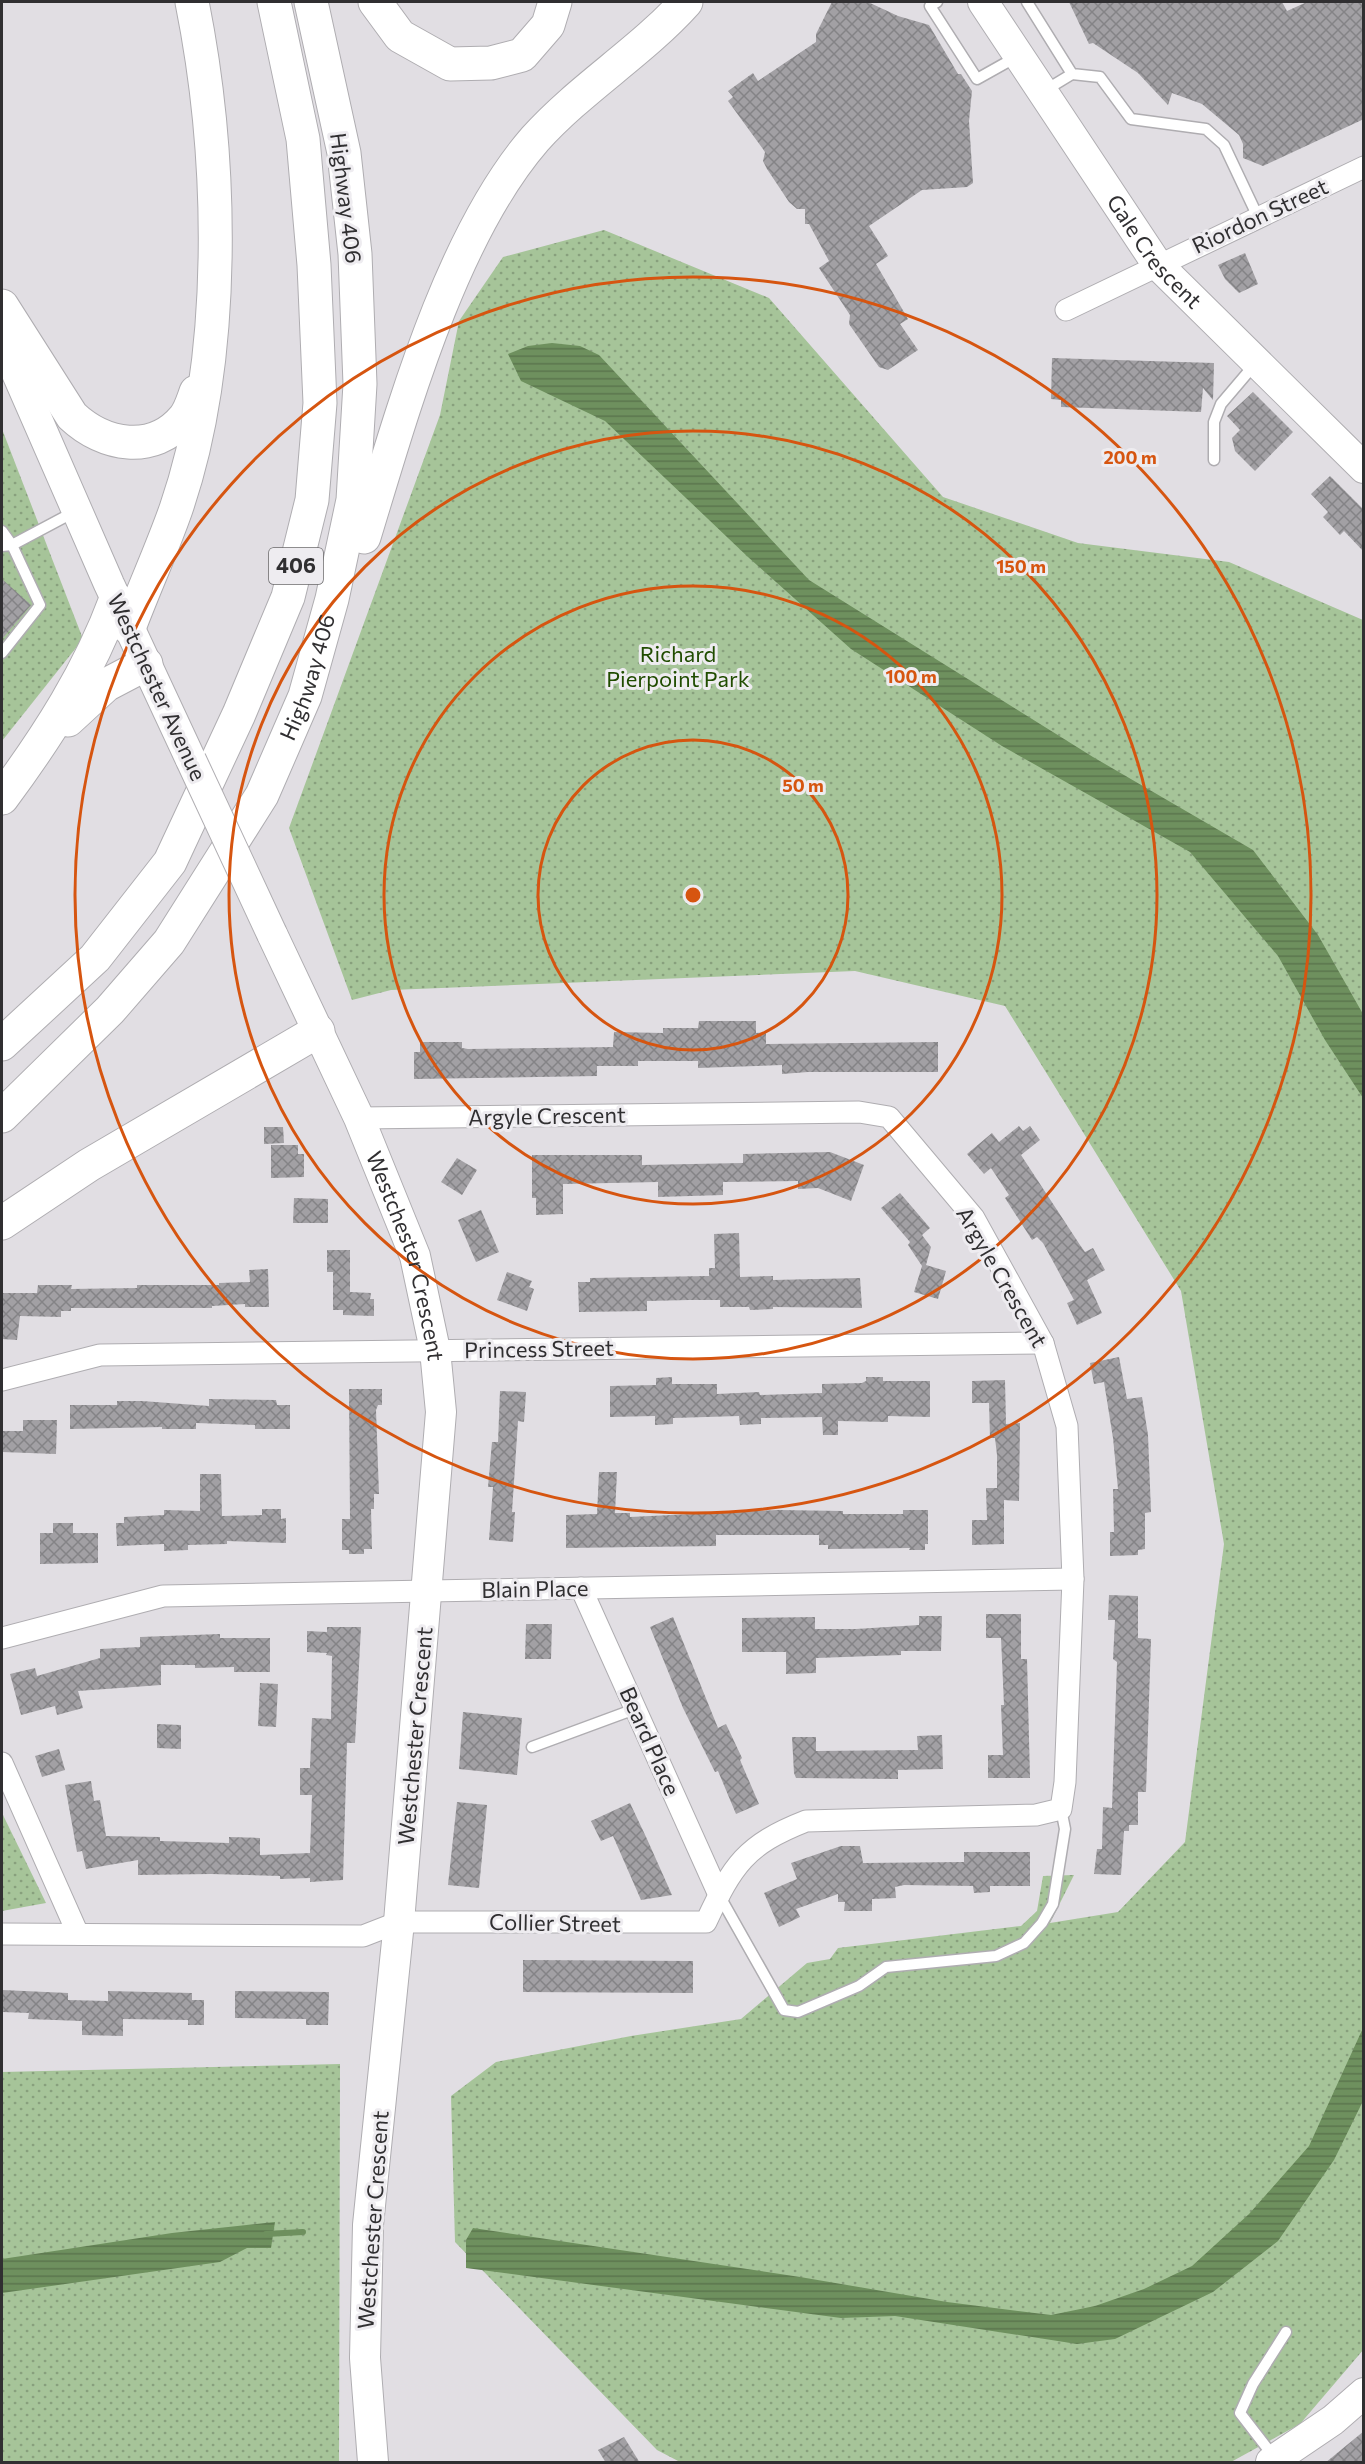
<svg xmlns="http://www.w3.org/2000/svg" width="1365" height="2464" font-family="Commissioner,sans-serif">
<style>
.green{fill:url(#green-dots)}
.water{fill:url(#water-rules)}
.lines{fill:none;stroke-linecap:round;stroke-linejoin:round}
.stream{stroke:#6e905e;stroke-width:6}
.building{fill:url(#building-cross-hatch)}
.lane-casing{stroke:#afadb1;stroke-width:13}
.street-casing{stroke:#afadb1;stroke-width:23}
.secondary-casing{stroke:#afadb1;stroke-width:32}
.highway-casing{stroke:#afadb1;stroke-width:35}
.lane{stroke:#fff;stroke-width:10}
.street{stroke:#fff;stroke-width:21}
.secondary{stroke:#fff;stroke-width:30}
.highway{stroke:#fff;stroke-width:33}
.secondary-bridge-casing{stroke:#afadb1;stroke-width:32;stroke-linecap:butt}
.secondary-bridge{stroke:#fff;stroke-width:30}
.ring{fill:none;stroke:#d65510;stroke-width:3}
.labels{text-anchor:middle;stroke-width:6;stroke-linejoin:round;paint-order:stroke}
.shield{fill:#eeecf0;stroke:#69686a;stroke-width:1.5}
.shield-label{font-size:21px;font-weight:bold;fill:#302f31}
.street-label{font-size:22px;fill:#302f31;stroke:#eeecf0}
.park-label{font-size:22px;fill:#204c00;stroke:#eeecf0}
.centre{fill:#d65510;stroke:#eeecf0;stroke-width:3}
.ring-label{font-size:18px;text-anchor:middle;font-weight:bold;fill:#d65510;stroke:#eeecf0;stroke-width:6;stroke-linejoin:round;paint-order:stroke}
</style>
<defs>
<pattern id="green-dots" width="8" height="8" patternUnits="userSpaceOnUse" patternTransform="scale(1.5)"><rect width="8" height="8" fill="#a6c499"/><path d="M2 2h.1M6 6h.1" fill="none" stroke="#88a07d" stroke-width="1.8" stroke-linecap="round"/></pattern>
<pattern id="water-rules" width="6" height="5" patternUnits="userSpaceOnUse" patternTransform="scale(1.5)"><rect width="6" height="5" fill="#6e905e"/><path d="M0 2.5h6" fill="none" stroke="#5b764e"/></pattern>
<pattern id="building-cross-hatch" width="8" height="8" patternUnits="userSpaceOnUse" patternTransform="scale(1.5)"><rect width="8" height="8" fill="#a2a0a4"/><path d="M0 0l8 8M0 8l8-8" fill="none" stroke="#848386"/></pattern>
</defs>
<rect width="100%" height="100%" fill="#e1dee3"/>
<!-- green -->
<g class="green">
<polygon points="604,230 769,298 943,497 1078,543 1229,562 1363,620 1364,2349 1300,2424 1231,2462 680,2462 657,2450 455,2242 451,2096 496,2062 631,2036 741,2019 807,1963 830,1959 838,1948 1021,1926 1037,1911 1043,1876 1074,1875 1050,1923 1118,1912 1185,1842 1224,1544 1181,1291 1005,1006 855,971 391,990 352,1000 289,828 440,415 459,321 503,257"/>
<polygon points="2,429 83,639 2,741"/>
<polygon points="2,1813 46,1903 2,1911"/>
<polygon points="340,2064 339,2462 2,2462 2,2072"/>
</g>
<!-- water -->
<g class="water">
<polygon points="552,343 580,346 599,355 809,580 1093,757 1253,850 1318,935 1363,1014 1363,1098 1325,1040 1278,956 1190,852 1002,746 851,649 748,557 605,421 521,381 508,354 528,346"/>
<polygon points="1363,2028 1363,2101 1334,2160 1278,2241 1213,2292 1115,2339 1077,2344 895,2316 841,2318 466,2268 466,2240 473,2228 800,2277 947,2302 1051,2315 1095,2306 1144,2289 1192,2266 1249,2214 1309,2146"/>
<polygon points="275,2222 271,2248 247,2248 220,2262 2,2293 2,2259 172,2233"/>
</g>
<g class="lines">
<!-- stream -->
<polyline class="stream" points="266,2234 303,2232"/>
</g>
<!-- building -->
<g class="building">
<polygon points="832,2 868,2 898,16 929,25 958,74 961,74 972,91 969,121 973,183 967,187 922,190 869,226 888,256 876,264 908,319 900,324 918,350 888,370 879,367 849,324 850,315 819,268 829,261 809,224 805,224 805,209 797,209 789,202 767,169 763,161 765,152 728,101 733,97 728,91 753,73 758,81 816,42 816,34"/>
<polygon points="1069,2 1282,2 1287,11 1307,2 1364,2 1364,119 1263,166 1243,158 1243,144 1239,135 1202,104 1172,93 1168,105 1138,73 1093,43 1089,44"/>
<polygon points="1245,253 1258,284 1239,293 1225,279 1218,265"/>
<polygon points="1052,358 1214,363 1213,400 1203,388 1201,412 1061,407 1061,400 1051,399"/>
<polygon points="1253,392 1293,432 1255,471 1235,451 1232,438 1240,430 1227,416"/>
<polygon points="1330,476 1364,510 1364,552 1344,531 1340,535 1323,517 1328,512 1311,494"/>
<polygon points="2,579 31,605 2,639"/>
<polygon points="699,1021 756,1021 756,1033 766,1032 766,1044 938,1042 938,1072 808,1072 782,1074 782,1065 698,1068 698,1061 638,1061 638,1066 597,1066 597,1076 414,1079 414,1052 420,1052 420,1042 462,1042 462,1048 468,1049 613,1047 614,1032 663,1033 663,1028 698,1028"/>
<polygon points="1019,1126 1023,1131 1030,1126 1040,1140 1021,1155 1080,1245 1085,1252 1093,1248 1105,1270 1087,1280 1102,1313 1077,1325 1067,1303 1074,1300 1043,1243 1037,1237 1032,1240 1005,1198 1009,1195 991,1168 984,1174 967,1154 992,1133 999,1142"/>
<polygon points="264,1127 283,1127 284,1143 264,1144"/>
<polygon points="271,1145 298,1145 298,1154 304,1154 304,1177 271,1178"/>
<polygon points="830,1152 864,1165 851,1201 818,1188 798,1189 798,1181 723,1182 723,1195 658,1197 658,1182 563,1184 563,1214 536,1215 536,1198 532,1198 532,1155 642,1155 642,1165 743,1163 743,1154"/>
<polygon points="457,1158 477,1170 462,1195 441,1182"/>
<polygon points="900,1193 930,1228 922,1235 931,1247 926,1265 946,1271 938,1299 914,1292 922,1266 908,1245 910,1242 881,1208"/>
<polygon points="294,1198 328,1199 328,1223 293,1223"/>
<polygon points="481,1210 499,1252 476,1262 458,1220"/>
<polygon points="739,1233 740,1277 773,1276 773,1280 860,1278 862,1308 773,1307 773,1309 750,1310 749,1307 720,1307 720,1300 689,1300 647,1301 647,1311 579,1312 578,1282 590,1282 590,1278 709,1276 709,1268 715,1268 714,1234"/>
<polygon points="327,1250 350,1250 350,1292 371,1293 370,1299 374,1299 374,1316 343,1315 343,1310 333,1310 333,1272 327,1272"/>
<polygon points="268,1269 269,1307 245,1307 245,1304 212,1306 212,1308 71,1308 71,1311 61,1311 61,1317 20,1316 17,1340 2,1339 2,1293 37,1293 38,1285 72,1285 71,1289 137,1288 137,1285 219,1285 219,1283 250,1282 249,1270"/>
<polygon points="507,1272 532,1281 529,1287 534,1289 527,1311 497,1300"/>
<polygon points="1119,1357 1127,1399 1142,1397 1148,1435 1151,1512 1145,1513 1145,1549 1138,1550 1138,1555 1110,1556 1110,1532 1114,1532 1113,1489 1118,1489 1113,1438 1104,1382 1094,1384 1090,1363"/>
<polygon points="672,1377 672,1384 717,1384 717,1394 759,1392 760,1395 822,1393 822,1384 862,1383 866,1381 866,1377 883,1377 883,1381 930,1381 930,1417 888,1416 888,1422 838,1421 838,1435 823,1435 822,1417 761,1418 761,1424 740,1425 739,1416 673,1418 673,1424 655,1425 655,1416 610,1417 610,1386 656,1385 656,1378"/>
<polygon points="1005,1380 1006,1424 1020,1423 1019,1501 1004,1500 1004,1544 972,1545 972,1520 987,1520 986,1488 997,1488 997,1455 995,1438 990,1438 989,1403 972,1403 972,1381"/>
<polygon points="349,1389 382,1389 382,1405 378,1405 376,1410 379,1494 374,1494 374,1509 371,1509 372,1549 364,1549 364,1554 349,1554 349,1550 342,1550 342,1519 350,1519"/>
<polygon points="500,1391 526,1392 524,1422 518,1421 512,1512 515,1512 513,1542 489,1540 493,1487 488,1487 492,1442 498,1442"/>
<polygon points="209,1399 276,1400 277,1405 290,1405 290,1429 255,1429 255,1425 196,1423 196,1429 162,1429 162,1427 70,1429 70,1405 117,1405 117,1401 142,1401 209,1406"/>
<polygon points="23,1420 57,1420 56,1454 2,1452 2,1431 23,1431"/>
<polygon points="599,1472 617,1472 615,1513 630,1513 630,1517 777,1510 843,1511 843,1514 903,1514 903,1510 928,1510 928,1544 925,1544 925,1550 909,1550 910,1548 828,1549 828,1545 819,1545 819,1535 716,1535 716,1546 566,1548 566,1515 597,1514"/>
<polygon points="200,1474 221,1474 222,1516 262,1515 262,1509 281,1509 281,1519 286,1518 286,1543 227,1541 227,1544 188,1545 188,1550 164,1551 164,1544 117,1546 116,1523 124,1523 124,1517 164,1515 164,1510 200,1511"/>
<polygon points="53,1523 73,1523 73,1533 98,1533 98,1563 40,1564 40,1533 53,1533"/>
<polygon points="1109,1595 1138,1596 1138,1638 1151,1639 1146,1792 1138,1792 1138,1825 1129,1825 1129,1831 1124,1831 1121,1875 1094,1874 1097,1849 1102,1849 1103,1807 1112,1808 1117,1662 1113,1659 1115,1620 1108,1620"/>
<polygon points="986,1614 1021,1614 1021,1659 1027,1659 1030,1778 988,1778 988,1755 1003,1755 1001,1705 1004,1705 1001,1638 986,1638"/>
<polygon points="919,1616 942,1616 941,1651 901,1651 901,1655 816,1658 816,1673 786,1674 786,1652 742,1652 742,1618 815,1617 815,1629 856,1629 919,1625"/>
<polygon points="673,1617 718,1728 726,1724 742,1758 740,1760 759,1804 736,1814 718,1771 715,1772 683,1708 650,1627"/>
<polygon points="526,1624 552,1624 551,1659 525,1659"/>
<polygon points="327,1627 361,1627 355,1743 347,1743 343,1880 310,1882 310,1878 280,1879 280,1876 211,1874 138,1875 138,1860 86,1869 82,1851 77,1852 65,1785 91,1781 94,1801 100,1800 106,1836 160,1837 160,1841 229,1843 229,1837 260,1838 260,1855 310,1853 312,1795 300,1795 300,1768 310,1768 312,1718 331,1719 332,1656 326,1655 327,1653 307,1652 307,1631 327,1632"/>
<polygon points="220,1634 220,1638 270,1638 270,1672 234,1672 234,1667 195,1668 195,1665 161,1665 161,1685 78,1691 83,1708 57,1715 55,1706 21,1715 10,1674 35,1668 37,1676 100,1658 100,1649 140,1647 140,1637"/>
<polygon points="260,1683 278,1684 276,1727 258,1726"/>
<polygon points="463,1712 522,1718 517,1775 459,1769"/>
<polygon points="157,1724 181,1725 181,1749 157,1748"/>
<polygon points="942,1735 943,1769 898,1770 898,1779 796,1778 794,1773 792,1737 816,1737 816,1751 918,1750 917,1736"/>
<polygon points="59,1749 65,1770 42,1777 35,1756"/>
<polygon points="457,1802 487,1805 479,1888 448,1885"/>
<polygon points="630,1803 647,1839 672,1895 641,1900 613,1836 601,1841 591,1821"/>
<polygon points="841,1846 860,1846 863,1863 964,1862 964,1852 1030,1852 1030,1886 990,1886 990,1892 974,1893 973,1886 904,1885 895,1887 896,1898 872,1899 872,1911 844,1911 845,1902 838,1902 838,1894 796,1909 800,1917 779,1927 764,1893 797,1879 791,1863"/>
<polygon points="523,1960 693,1961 693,1993 523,1992"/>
<polygon points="2,1990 68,1993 68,2000 108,2001 108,1991 192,1993 192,2000 204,2000 204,2025 188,2025 188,2020 123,2019 123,2036 82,2035 82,2021 28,2019 29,2013 2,2012"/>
<polygon points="235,1991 329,1992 328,2025 306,2025 306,2019 235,2018"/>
<polygon points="1364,2431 1364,2463 1325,2463"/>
<polygon points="624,2437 640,2463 606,2463 598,2450"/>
</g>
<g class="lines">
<defs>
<g id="lane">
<polyline points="937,2 930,6 977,79 1018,56"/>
<polyline points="1027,2 1072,74 1100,77 1131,119 1206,129 1224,145 1258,217"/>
<polyline points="1044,91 1072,74"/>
<polyline points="1214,460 1214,422 1221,404 1255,364"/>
<polyline points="2,531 12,545 40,605 2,653"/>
<polyline points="2,546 12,545 74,512"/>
<polyline points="532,1747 635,1709"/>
<polyline points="719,1895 784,2010 798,2012 859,1986 886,1967 996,1956 1024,1943 1042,1923 1053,1904 1065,1829 1061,1809"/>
<polyline points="1274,2457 1240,2413 1253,2384 1286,2332"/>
</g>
<g id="street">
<polyline points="1066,310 1364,167"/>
<polyline points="2,1380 100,1355 1043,1343"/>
<polyline points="581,1588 719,1895"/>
<polyline points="2,1638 163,1596 1073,1579"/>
<polyline points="2,1763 78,1934"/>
<path d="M3 1934 363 1936 399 1922H706C733 1865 745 1845 806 1821L1036 1815 1061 1809 1065 1782 1073 1579 1067 1426 1043 1343 974 1218 889 1117 859 1112 359 1118"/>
</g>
<g id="secondary">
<path id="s1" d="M983 2 1157 264 1364 468"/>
<polyline points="2,339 109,584 191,760"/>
<path id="s2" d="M272 934 359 1118 415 1256 435 1350 441 1412 399 1922 368 2225 365 2358 373 2462"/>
<polyline points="1271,2462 1333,2420 1364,2393"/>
</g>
<g id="highway">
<polyline points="375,2 400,36 450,64 491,63 522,55 548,25 555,2"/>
<path d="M2 306 72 416C104 446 153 455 184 418 190 411 193 400 196 392"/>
<path d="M364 537C402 413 450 237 535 139 581 88 641 52 686 2"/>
<path d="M129 628C144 588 162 549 176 509 228 358 223 157 192 2"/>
<polyline points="68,720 106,685 146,664"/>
<path d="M2 798C48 736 89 672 116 599"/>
<polyline points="2,1044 95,958 170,862 239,714 288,597 312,500 320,403 314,265 303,139 274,2"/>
<path id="s3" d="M2 1116 110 1010 169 942 262 795 305 696 332 599 353 500 360 384 355 254 344 153 311 2"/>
<polyline points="2,1223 89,1165 318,1031"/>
</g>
</defs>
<!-- lane casing -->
<use href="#lane" class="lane-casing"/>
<!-- street casing -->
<use href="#street" class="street-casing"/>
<!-- secondary casing -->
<use href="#secondary" class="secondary-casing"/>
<!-- highway casing -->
<use href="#highway" class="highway-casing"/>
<!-- lane -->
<use href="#lane" class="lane"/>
<!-- street -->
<use href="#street" class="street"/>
<!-- secondary -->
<use href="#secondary" class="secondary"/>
<!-- highway -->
<use href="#highway" class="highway"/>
<defs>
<polyline id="secondary-bridge" points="191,760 272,934"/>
</defs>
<!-- secondary-bridge casing -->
<use href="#secondary-bridge" class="secondary-bridge-casing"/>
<!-- secondary-bridge -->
<use href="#secondary-bridge" class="secondary-bridge"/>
</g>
<!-- distance rings -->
<g class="ring">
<circle cx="693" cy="895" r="155"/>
<circle cx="693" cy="895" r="309"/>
<circle cx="693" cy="895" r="464"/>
<circle cx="693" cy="895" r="618"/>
</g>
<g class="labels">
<!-- shield labels -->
<rect class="shield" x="269" y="548" width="54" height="36" rx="4.5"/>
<g class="shield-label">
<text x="296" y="573">406</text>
</g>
<!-- street labels -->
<g class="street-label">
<text transform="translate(346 198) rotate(83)" y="8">Highway 406</text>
<text transform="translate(1260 216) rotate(-25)" y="8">Riordon Street</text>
<text dy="8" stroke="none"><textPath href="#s1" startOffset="303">Gale Crescent</textPath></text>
<text dy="8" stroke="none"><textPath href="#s3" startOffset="542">Highway 406</textPath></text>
<text transform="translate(157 687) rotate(65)" y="8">Westchester Avenue</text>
<text transform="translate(547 1116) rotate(-1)" y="8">Argyle Crescent</text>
<text dy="8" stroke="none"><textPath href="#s2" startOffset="350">Westchester Crescent</textPath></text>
<text transform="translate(1002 1277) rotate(60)" y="8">Argyle Crescent</text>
<text transform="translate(539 1349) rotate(-1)" y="8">Princess Street</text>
<text transform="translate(535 1589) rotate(-1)" y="8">Blain Place</text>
<text transform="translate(415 1736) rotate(-85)" y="8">Westchester Crescent</text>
<text transform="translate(650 1741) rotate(66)" y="8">Beard Place</text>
<text transform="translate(555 1923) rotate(1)" y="8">Collier Street</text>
<text transform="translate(373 2220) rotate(-86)" y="8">Westchester Crescent</text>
</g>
<!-- park labels -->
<g class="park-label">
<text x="678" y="662">Richard<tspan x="678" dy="25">Pierpoint Park</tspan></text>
</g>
</g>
<circle cx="693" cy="895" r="9" class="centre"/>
<g class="ring-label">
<text x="1130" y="464">200 m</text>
<text x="1021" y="573">150 m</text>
<text x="911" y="683">100 m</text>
<text x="803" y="792">50 m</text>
</g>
<!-- border -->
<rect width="1365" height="2464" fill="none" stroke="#302f31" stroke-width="6"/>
</svg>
